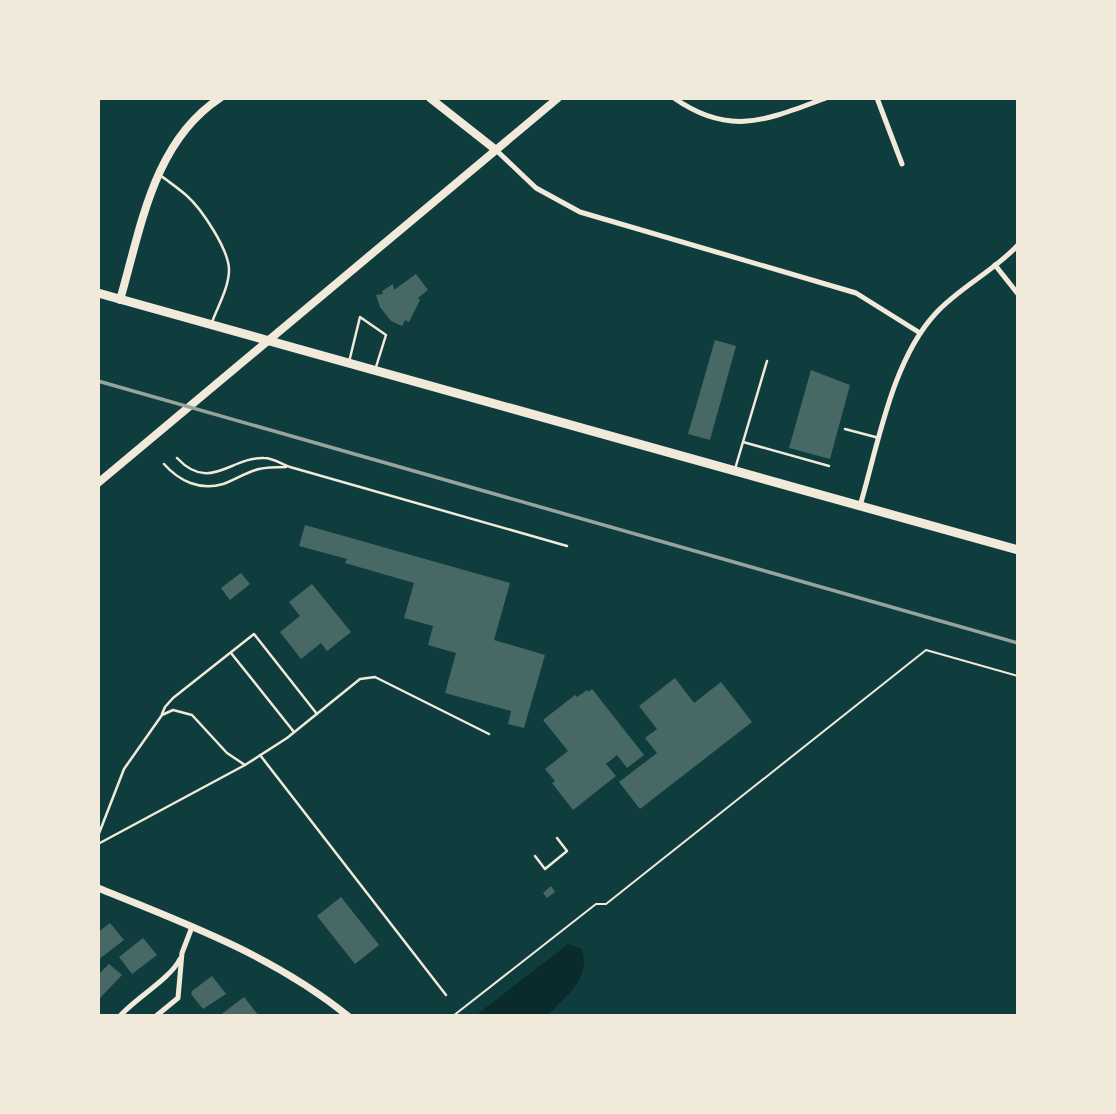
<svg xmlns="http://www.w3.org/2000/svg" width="1116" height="1114" font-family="'Nunito Sans',sans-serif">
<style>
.water{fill:#0a2a2b}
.building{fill:#486865}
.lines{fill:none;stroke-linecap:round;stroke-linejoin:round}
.path{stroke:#f1e9da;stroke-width:2}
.service{stroke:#f1e9da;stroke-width:2.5}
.minor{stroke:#f1e9da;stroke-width:5}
.tertiary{stroke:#f1e9da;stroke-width:7}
.secondary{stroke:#f1e9da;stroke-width:8}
.primary{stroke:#f1e9da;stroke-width:9}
.rail{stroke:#97a49c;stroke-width:3.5}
</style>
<rect width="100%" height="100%" fill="#0f3d3e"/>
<!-- water -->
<path class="water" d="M568 944 582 949C591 980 566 995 547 1016H475Z"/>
<!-- building -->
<g class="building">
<polygon points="416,274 428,290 418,298 420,300 409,322 405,320 402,326 391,321 380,307 376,295 383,294 382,291 393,284 394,290"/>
<polygon points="715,340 736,346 710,440 688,434"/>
<polygon points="811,370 850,385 830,459 789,448"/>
<polygon points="305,525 510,583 494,640 545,655 524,728 508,724 511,711 445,693 456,653 428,645 433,626 404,618 414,583 345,563 347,559 299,546"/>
<polygon points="241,573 250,584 230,600 221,588"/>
<polygon points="312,584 351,632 327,651 321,643 301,659 280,632 300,616 289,602"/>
<polygon points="675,678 694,703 721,682 752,722 640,809 619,782 657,753 645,738 657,729 639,706"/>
<polygon points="592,689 644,755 627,768 617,755 606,764 616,776 573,810 552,783 555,781 545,769 568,751 543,720 575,695 577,697 587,690 588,692"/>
<polygon points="551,886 555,892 547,898 543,893"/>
<polygon points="341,897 379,945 355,964 317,916"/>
<polygon points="110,923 124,940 98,960 98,932"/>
<polygon points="143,938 157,955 132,974 119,957"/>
<polygon points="109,964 122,975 98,1000 98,975"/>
<polygon points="212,976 226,994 203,1009 191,994 192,991"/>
<polygon points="244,997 259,1016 219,1016"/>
</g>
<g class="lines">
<!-- path -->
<polyline class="path" points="453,1016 596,904 606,904 926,650 1018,676"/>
<!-- service -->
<g class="service">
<path d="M160 175C169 182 178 188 186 195 202 209 229 250 229 270 229 287 218 306 212 322"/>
<polyline points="349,362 360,317 386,335 376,367"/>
<polyline points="845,429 879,438"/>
<polyline points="743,442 829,466"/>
<path d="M177 458C210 493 230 457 264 458 273 458 282 464 290 467L567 546"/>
<path d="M164 464C179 481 200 491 223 484 235 480 246 472 259 469 268 467 277 467 286 467"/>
<polyline points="735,469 767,361"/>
<polyline points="231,653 294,732"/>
<polyline points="162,714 165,707 173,698 254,634 317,714"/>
<polyline points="260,755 446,995"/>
<polyline points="245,765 287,738 360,679 375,677 489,734"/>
<polyline points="98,836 124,769 162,715 173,710 192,715 227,753 245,765 98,844"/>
<polyline points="535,856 545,869 567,851 557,838"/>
</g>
<!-- minor -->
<g class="minor">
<path d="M674 98C731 138 768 119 826 98"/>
<polyline points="877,98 902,164"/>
<polyline points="496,150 536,188 580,212 856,293 920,333"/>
<polyline points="995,265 1018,294"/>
<path d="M860 506C878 445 892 360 936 313 960 287 994 271 1018 245"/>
<path d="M120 1016C137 997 170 979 180 959"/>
<polyline points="156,1016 178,998 182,953 192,927"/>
</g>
<!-- tertiary -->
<path class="tertiary" d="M98 888C185 923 274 956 348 1016"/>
<!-- secondary -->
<g class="secondary">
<polyline points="430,98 496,150"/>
<path d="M120 300C141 228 153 142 220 98"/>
<polyline points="98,483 558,98"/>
</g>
<!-- primary -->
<polyline class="primary" points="98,293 1018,550"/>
<!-- rail -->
<polyline class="rail" points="98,381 1018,643"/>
</g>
<!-- border -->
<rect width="1116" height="1114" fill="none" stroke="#f1e9da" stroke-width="200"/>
</svg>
